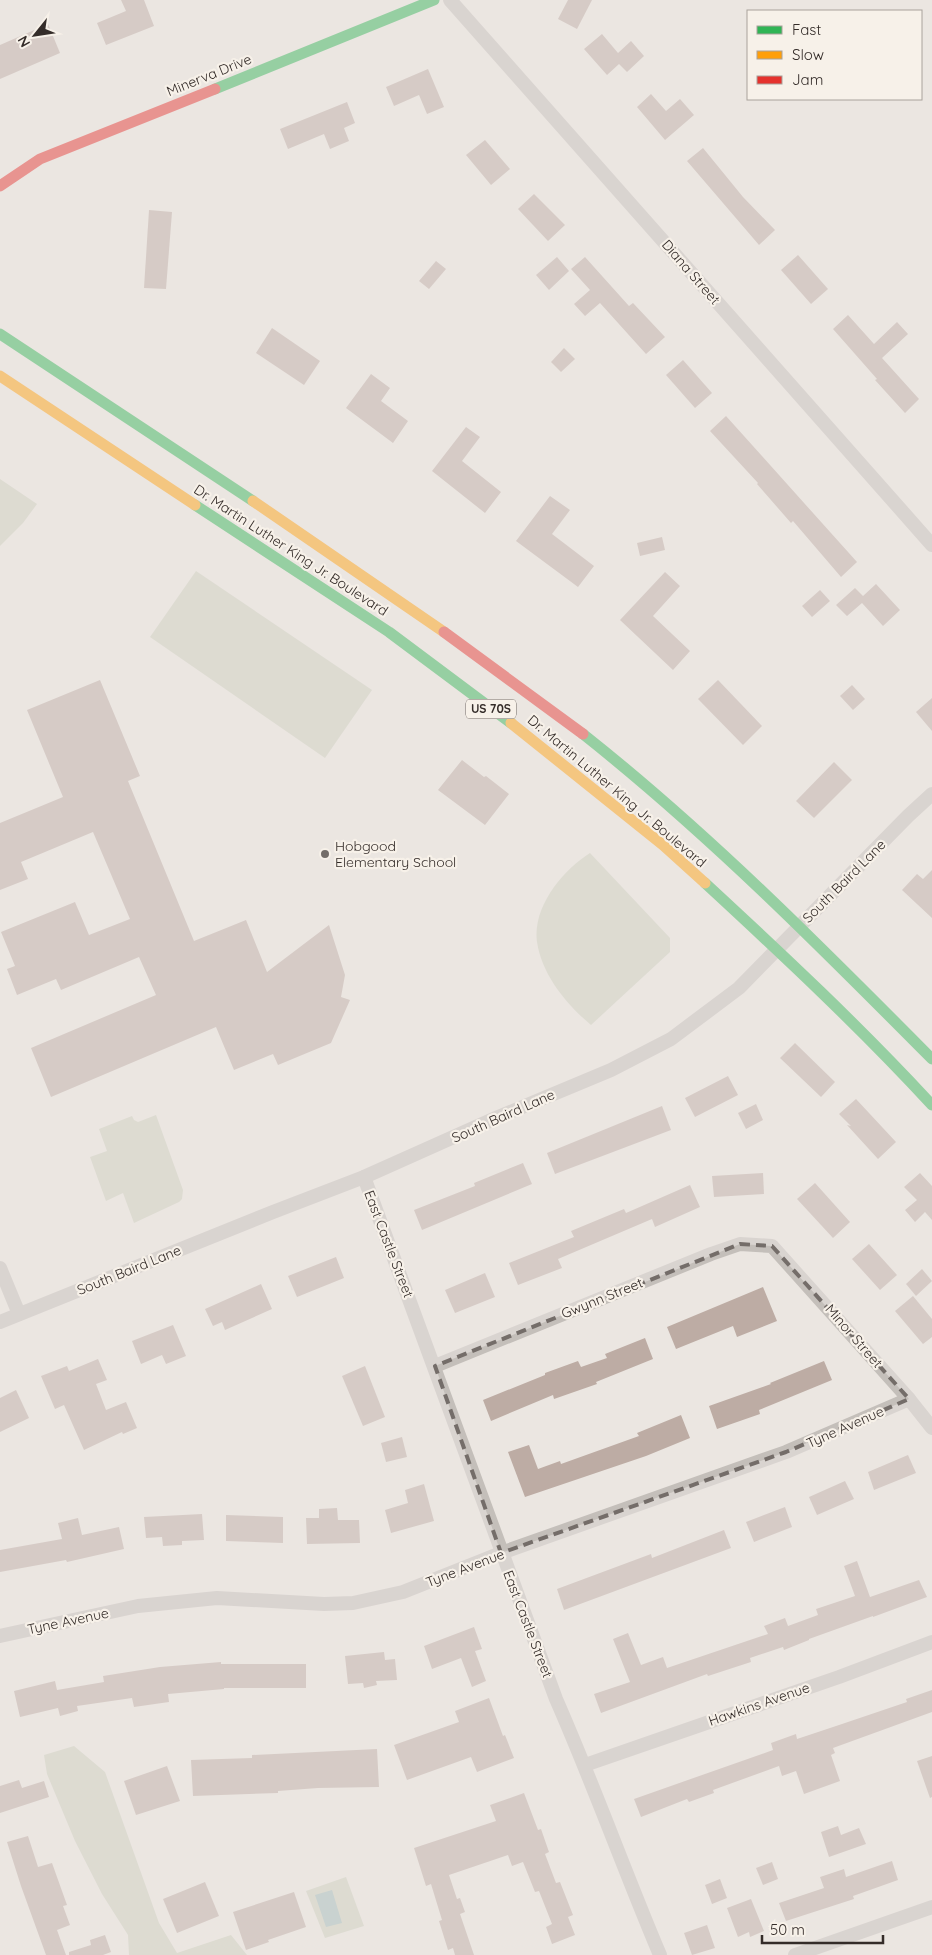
<svg xmlns="http://www.w3.org/2000/svg" width="932" height="1955" font-family="Quicksand,sans-serif">
<style>
.green{fill:#cccfbd}
.water{fill:#9fbaba}
.building{fill:#bdaca4}
.lines{fill:none;stroke-linecap:round;stroke-linejoin:round}
.street{stroke:#c4bfba;stroke-width:14}
.fast{stroke:#30b455;stroke-width:11}
.slow{stroke:#ff9f0a;stroke-width:11}
.jam{stroke:#e5322d;stroke-width:11}
.marked{fill:none;stroke:#746d69;stroke-width:4;stroke-dasharray:10 6;stroke-linejoin:round}
.poi-dot{fill:#746d69;stroke:#f7f1e9;stroke-width:2}
.labels{text-anchor:middle;stroke-width:4.5;stroke-linejoin:round;paint-order:stroke}
.shield{fill:#f7f1e9;stroke:#6e6763;stroke-width:1}
.shield-label{font-size:12px;font-weight:bold;fill:#342c29}
.street-label{font-size:14px;fill:#342c29;stroke:#f7f1e9}
.poi-label{font-size:14px;fill:#342c29;stroke:#f7f1e9;text-anchor:start}
</style>
<rect width="100%" height="100%" fill="#ebe6e1"/>
<!-- green -->
<g class="green">
<polygon points="0,479 37,504 23,523 0,546"/>
<polygon points="196,571 372,690 325,758 150,637"/>
<path d="M590 853 670 938V952L591 1025C566 1004 542 975 537 942 532 907 563 870 590 853Z"/>
<polygon points="156,1115 183,1190 182,1199 179,1202 134,1223 123,1193 106,1201 90,1157 107,1151 99,1129 132,1116 134,1120 138,1122"/>
<polygon points="74,1746 105,1772 159,1923 177,1953 231,1935 247,1955 129,1955 128,1935 102,1894 75,1841 47,1774 44,1755"/>
<polygon points="346,1877 364,1926 325,1938 306,1891"/>
</g>
<!-- water -->
<polygon class="water" points="332,1890 342,1923 326,1927 315,1895"/>
<!-- building -->
<g class="building">
<polygon points="121,0 144,0 154,26 106,45 97,23 126,11"/>
<polygon points="568,0 592,0 577,29 558,19"/>
<polygon points="48,24 60,53 0,79 0,45"/>
<polygon points="602,34 618,53 631,41 644,56 627,72 619,64 607,75 584,49"/>
<polygon points="428,69 444,107 427,114 419,95 394,106 386,87"/>
<polygon points="651,94 666,111 680,99 694,115 665,140 637,107"/>
<polygon points="347,102 355,123 344,128 349,141 330,149 324,134 288,149 280,129"/>
<polygon points="485,140 510,169 491,185 466,155"/>
<polygon points="703,148 743,197 775,230 759,245 687,161"/>
<polygon points="534,194 565,225 548,241 518,209"/>
<polygon points="149,210 172,212 166,289 144,288"/>
<polygon points="798,255 828,289 811,304 781,270"/>
<polygon points="557,257 569,271 549,290 536,275"/>
<polygon points="585,257 629,306 633,303 665,337 646,354 600,303 585,316 574,304 590,290 571,269"/>
<polygon points="436,261 446,269 429,289 419,281"/>
<polygon points="848,315 874,344 897,322 908,334 882,358 919,399 905,413 875,380 877,379 833,329"/>
<polygon points="272,328 320,361 304,385 256,353"/>
<polygon points="564,348 575,359 561,372 551,362"/>
<polygon points="683,360 712,393 695,408 666,375"/>
<polygon points="371,374 390,388 381,401 408,421 393,443 346,408"/>
<polygon points="726,416 857,562 841,577 793,521 791,523 757,484 758,483 710,431"/>
<polygon points="466,427 480,437 462,461 501,492 485,513 432,471"/>
<polygon points="550,496 570,510 552,534 594,566 578,587 516,541"/>
<polygon points="662,537 665,550 640,556 637,543"/>
<polygon points="665,572 680,586 653,616 690,651 673,670 620,620"/>
<polygon points="876,584 900,610 883,626 862,603 847,616 836,605 855,588 863,596"/>
<polygon points="820,590 830,601 812,617 802,606"/>
<polygon points="100,680 140,776 128,781 194,941 246,920 267,972 329,925 345,975 341,997 350,1000 331,1043 278,1065 273,1054 234,1070 216,1027 51,1097 31,1048 156,995 139,957 61,990 56,979 17,995 7,969 15,966 1,932 75,902 89,935 130,919 93,832 21,862 28,879 0,890 0,823 63,797 27,710"/>
<polygon points="718,680 762,726 743,745 698,699"/>
<polygon points="852,685 865,699 853,710 840,696"/>
<polygon points="932,698 932,731 916,712"/>
<polygon points="462,760 484,777 486,776 509,794 485,825 438,790"/>
<polygon points="834,762 852,780 814,818 796,801"/>
<polygon points="932,870 932,918 902,890 917,874 923,879"/>
<polygon points="795,1043 835,1082 821,1097 780,1058"/>
<polygon points="728,1076 738,1095 695,1117 685,1098"/>
<polygon points="856,1099 896,1142 878,1159 847,1125 851,1126 839,1114"/>
<polygon points="756,1104 763,1120 746,1129 738,1113"/>
<polygon points="662,1106 671,1130 555,1174 547,1153"/>
<polygon points="523,1163 532,1184 422,1230 414,1210 475,1186 474,1183"/>
<polygon points="763,1173 764,1194 714,1197 712,1176"/>
<polygon points="920,1173 932,1186 932,1220 925,1212 915,1222 905,1210 917,1200 904,1187"/>
<polygon points="815,1183 850,1222 833,1238 797,1199"/>
<polygon points="690,1185 700,1207 655,1227 652,1219 558,1259 562,1268 518,1285 509,1263 574,1237 571,1231 624,1209 626,1213"/>
<polygon points="869,1244 897,1275 880,1290 852,1259"/>
<polygon points="336,1257 344,1278 297,1297 288,1276"/>
<polygon points="922,1269 932,1281 916,1296 906,1284"/>
<polygon points="485,1273 495,1297 455,1313 445,1290"/>
<polygon points="261,1284 272,1309 225,1330 222,1322 213,1326 205,1309"/>
<polygon points="763,1287 777,1321 737,1337 733,1326 676,1349 667,1327"/>
<polygon points="913,1296 932,1319 932,1337 923,1344 895,1311"/>
<polygon points="173,1325 186,1356 166,1364 162,1355 141,1364 132,1341"/>
<polygon points="645,1338 653,1359 596,1382 597,1384 554,1399 553,1395 491,1421 483,1400 545,1375 545,1373 578,1361 581,1367 607,1358 605,1354"/>
<polygon points="98,1359 107,1380 96,1384 106,1410 126,1402 137,1428 123,1434 122,1432 84,1450 64,1405 55,1409 41,1376 67,1366 69,1371"/>
<polygon points="824,1361 832,1380 759,1410 760,1414 717,1429 709,1406 771,1384 770,1383"/>
<polygon points="365,1366 385,1417 363,1426 342,1376"/>
<polygon points="16,1390 29,1418 0,1432 0,1398"/>
<polygon points="681,1415 690,1438 646,1456 525,1497 508,1452 529,1445 538,1469 560,1461 561,1464 639,1436 637,1433"/>
<polygon points="402,1437 407,1457 386,1462 381,1443"/>
<polygon points="908,1455 916,1473 874,1490 868,1472"/>
<polygon points="845,1481 854,1499 817,1515 809,1497"/>
<polygon points="424,1484 434,1521 391,1533 385,1510 408,1503 405,1490"/>
<polygon points="785,1507 792,1527 754,1542 746,1522"/>
<polygon points="337,1508 338,1520 359,1520 360,1543 307,1544 306,1518 319,1518 319,1509"/>
<polygon points="202,1514 204,1540 182,1541 182,1545 163,1546 162,1537 146,1538 144,1517"/>
<polygon points="226,1515 283,1517 283,1543 226,1541"/>
<polygon points="78,1518 82,1535 119,1527 124,1549 67,1562 66,1560 0,1572 0,1550 62,1539 58,1523"/>
<polygon points="724,1530 731,1548 564,1610 557,1589 651,1554 652,1558"/>
<polygon points="857,1561 870,1597 919,1580 927,1597 873,1617 873,1616 809,1639 809,1640 784,1650 783,1647 750,1658 751,1662 708,1676 707,1674 601,1713 594,1694 630,1682 613,1639 628,1633 641,1665 663,1657 667,1668 768,1634 764,1626 785,1618 788,1626 818,1615 816,1609 855,1596 844,1566"/>
<polygon points="474,1627 482,1649 475,1651 486,1681 472,1687 461,1658 432,1669 424,1646"/>
<polygon points="384,1652 385,1660 395,1659 397,1680 376,1681 377,1685 364,1688 363,1683 348,1684 345,1656"/>
<polygon points="221,1662 221,1664 306,1664 306,1688 224,1688 224,1689 168,1694 169,1702 134,1707 132,1698 77,1706 78,1711 60,1716 58,1708 20,1717 14,1691 55,1681 57,1690 104,1682 103,1676 160,1667"/>
<polygon points="932,1690 932,1712 833,1748 835,1753 831,1755 840,1781 804,1794 796,1771 782,1776 779,1766 713,1790 714,1793 689,1802 687,1799 641,1817 634,1799 773,1750 771,1743 796,1734 797,1739 842,1724 907,1702 906,1699"/>
<polygon points="489,1698 503,1736 505,1735 514,1758 477,1772 471,1757 407,1780 394,1745 459,1722 455,1711"/>
<polygon points="377,1749 379,1787 318,1788 278,1791 278,1793 193,1796 191,1760 252,1758 252,1755"/>
<polygon points="932,1756 932,1797 930,1798 917,1761"/>
<polygon points="167,1766 180,1801 136,1815 124,1781"/>
<polygon points="19,1780 22,1788 44,1781 49,1797 0,1813 0,1786"/>
<polygon points="524,1793 538,1830 541,1829 549,1852 545,1854 556,1883 560,1882 573,1915 568,1917 575,1935 552,1944 546,1927 552,1924 539,1891 535,1892 523,1862 512,1866 508,1855 449,1875 457,1899 460,1898 465,1912 460,1914 474,1955 455,1955 453,1948 448,1950 439,1921 442,1920 431,1884 426,1886 414,1848 496,1821 490,1805"/>
<polygon points="838,1826 841,1835 859,1828 866,1844 829,1857 821,1832"/>
<polygon points="28,1836 38,1867 52,1863 67,1905 63,1906 70,1925 57,1930 66,1955 46,1955 21,1886 7,1842"/>
<polygon points="892,1861 898,1880 853,1896 854,1899 786,1921 779,1903 824,1888 820,1877 844,1869 846,1877"/>
<polygon points="772,1862 778,1879 763,1885 756,1868"/>
<polygon points="720,1879 727,1898 712,1904 705,1885"/>
<polygon points="205,1882 219,1916 177,1933 163,1899"/>
<polygon points="294,1892 306,1927 268,1940 269,1942 246,1950 233,1912"/>
<polygon points="751,1899 764,1931 750,1937 749,1932 738,1937 727,1908"/>
<polygon points="707,1925 715,1948 692,1955 684,1933"/>
<polygon points="105,1935 111,1952 103,1955 69,1955 69,1952 91,1945 90,1940"/>
</g>
<g class="lines">
<!-- street -->
<g class="street">
<polyline points="450,0 932,545"/>
<path d="M364 1177 556 1699C593 1783 624 1870 660 1955"/>
<polyline points="0,1268 19,1314"/>
<polyline points="0,1322 273,1212 364,1177 496,1118 611,1070 671,1039 739,988 908,816 932,794"/>
<polyline points="435,1366 711,1254 740,1244 772,1246 909,1399 932,1428"/>
<polyline points="0,1636 138,1606 217,1598 324,1604 353,1603 403,1592 501,1553 786,1452 909,1399"/>
<polyline points="585,1765 839,1677 932,1642"/>
<polyline points="795,1955 932,1907"/>
</g>
<!-- fast -->
<g class="fast">
<polyline points="215,89 434,0"/>
<polyline points="0,334 253,501"/>
<polyline points="195,505 389,632 511,723"/>
<path d="M583 734C708 833 820 946 932 1059"/>
<path d="M705 883C783 955 860 1027 932 1105"/>
</g>
<!-- slow -->
<g class="slow">
<polyline points="0,376 195,505"/>
<polyline points="253,501 444,632"/>
<polyline points="511,723 663,845 705,883"/>
</g>
<!-- jam -->
<g class="jam">
<polyline points="0,186 40,159 215,89"/>
<polyline points="444,632 583,734"/>
</g>
</g>
<!-- marked area -->
<path d="M0 0H932V1955H0ZM740 1244 772 1246 909 1399 786 1452 501 1553 435 1366Z" fill="#ebe6e1" fill-opacity=".55" fill-rule="evenodd"/>
<path class="marked" d="M740 1244 772 1246 909 1399 786 1452 501 1553 435 1366Z"/>
<!-- markers -->
<circle class="poi-dot" cx="325" cy="854" r="5"/>
<g class="labels">
<!-- shield labels -->
<rect class="shield" x="466" y="699.5" width="50" height="19" rx="4"/>
<g class="shield-label">
<text x="491" y="713">US 70S</text>
</g>
<!-- street labels -->
<g class="street-label">
<text transform="translate(209 75) rotate(-22)" y="5">Minerva Drive</text>
<text transform="translate(691 272) rotate(49)" y="5">Diana Street</text>
<text transform="translate(291 550) rotate(33)" y="5">Dr. Martin Luther King Jr. Boulevard</text>
<text transform="translate(617 791) rotate(40)" y="5">Dr. Martin Luther King Jr. Boulevard</text>
<text transform="translate(844 881) rotate(-45)" y="5">South Baird Lane</text>
<text transform="translate(503 1116) rotate(-24)" y="5">South Baird Lane</text>
<text transform="translate(389 1244) rotate(69)" y="5">East Castle Street</text>
<text transform="translate(129 1270) rotate(-22)" y="5">South Baird Lane</text>
<text transform="translate(602 1298) rotate(-22)" y="5">Gwynn Street</text>
<text transform="translate(854 1336) rotate(49)" y="5">Minor Street</text>
<text transform="translate(845 1427) rotate(-24)" y="5">Tyne Avenue</text>
<text transform="translate(465 1568) rotate(-21)" y="5">Tyne Avenue</text>
<text transform="translate(68 1621) rotate(-12)" y="5">Tyne Avenue</text>
<text transform="translate(528 1624) rotate(69)" y="5">East Castle Street</text>
<text transform="translate(759 1704) rotate(-19)" y="5">Hawkins Avenue</text>
</g>
<!-- poi labels -->
<g class="poi-label">
<text x="335" y="851">Hobgood<tspan x="335" dy="16">Elementary School</tspan></text>
</g>
</g>
<!-- legend -->
<rect x="747" y="10" width="175" height="90" fill="#f7f1e9" stroke="#a9a29c"/>
<rect x="757" y="26" width="25" height="8" fill="#30b455" stroke="#a9a29c"/>
<text x="792" y="35" font-size="15" fill="#342c29">Fast</text>
<rect x="757" y="51" width="25" height="8" fill="#ff9f0a" stroke="#a9a29c"/>
<text x="792" y="60" font-size="15" fill="#342c29">Slow</text>
<rect x="757" y="76" width="25" height="8" fill="#e5322d" stroke="#a9a29c"/>
<text x="792" y="85" font-size="15" fill="#342c29">Jam</text>
<!-- north arrow -->
<g transform="translate(35 35) rotate(240)" stroke="#f7f1e9" stroke-width="4" paint-order="stroke">
<path d="M0-4L9 19L0 12L-9 19Z" fill="#342c29"/>
<text y="-8" font-size="14" font-weight="bold" text-anchor="middle" fill="#342c29">N</text>
</g>
<!-- scale -->
<path d="M762 1935v8h121v-8" fill="none" stroke="#342c29" stroke-width="2.5"/>
<text x="770" y="1935" font-size="15" fill="#342c29" stroke="#f7f1e9" stroke-width="4" paint-order="stroke">50 m</text>
</svg>
